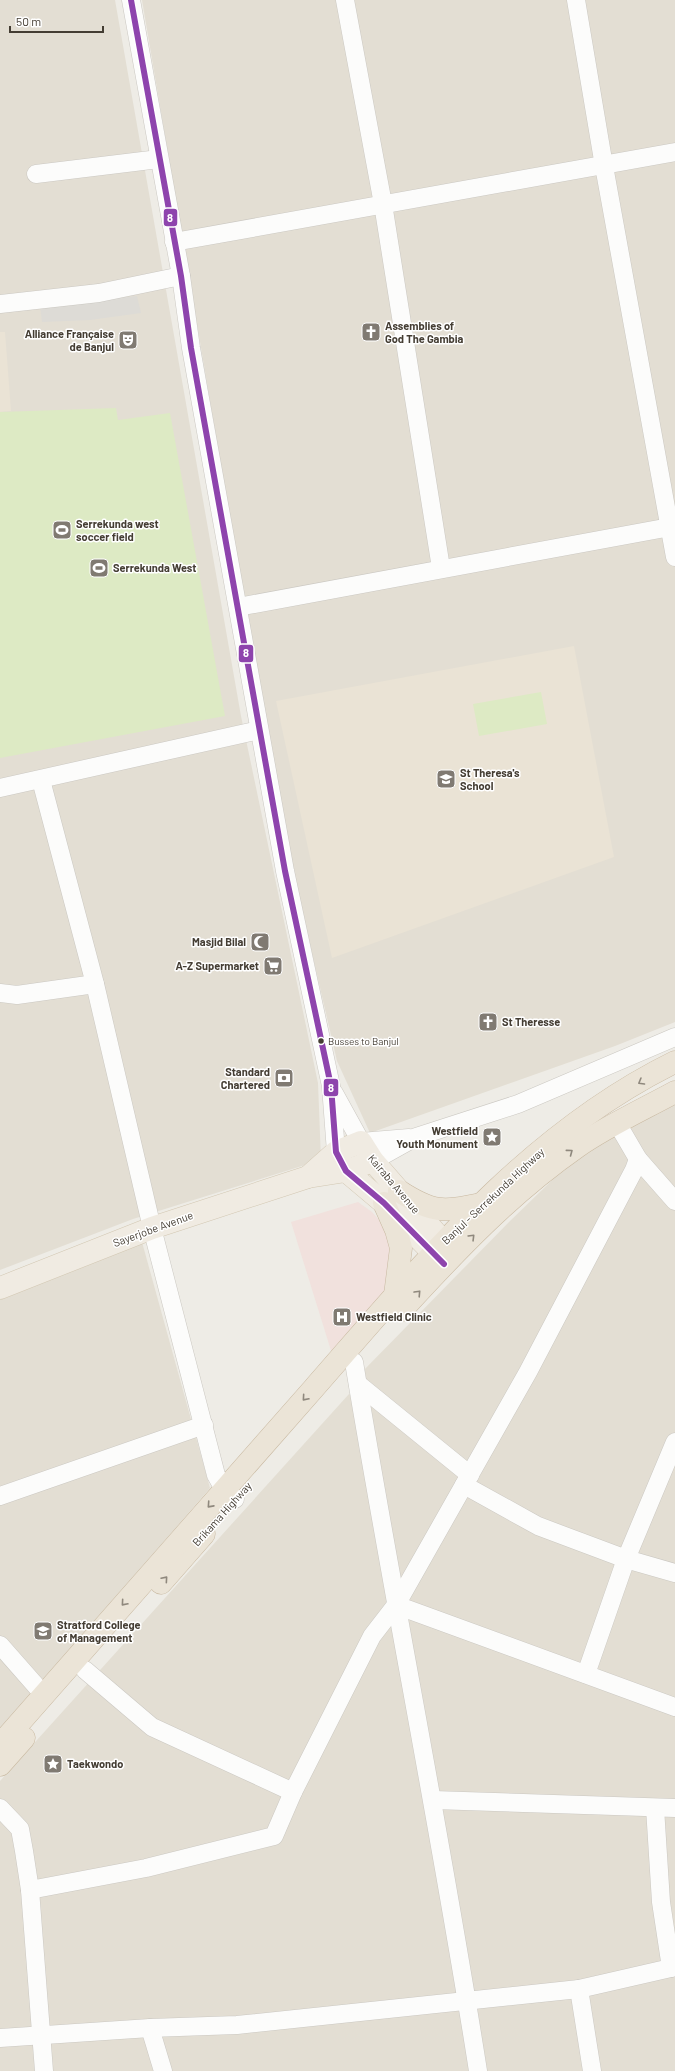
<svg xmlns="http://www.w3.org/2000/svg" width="675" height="2071" font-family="Barlow,sans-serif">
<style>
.residential{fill:#e3ded3}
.education{fill:#eae3d5}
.medical{fill:#f1e1dd}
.green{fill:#ddeac4}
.parking{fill:#dddbd6}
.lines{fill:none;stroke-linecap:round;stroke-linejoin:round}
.minor-casing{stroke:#cbc8c2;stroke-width:19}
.major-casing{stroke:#d2c7b2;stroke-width:23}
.highway-casing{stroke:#c8b8a0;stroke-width:23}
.minor{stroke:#fcfcfb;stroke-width:18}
.major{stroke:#f0ebe2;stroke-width:22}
.highway{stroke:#ebe4d7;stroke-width:22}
.bus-1-casing{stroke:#fff;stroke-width:9}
.bus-1{stroke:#8e44ad;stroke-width:6}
.oneway{stroke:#8f887d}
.bus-dot{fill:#443d33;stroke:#fff;stroke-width:1.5}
.labels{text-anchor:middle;stroke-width:3;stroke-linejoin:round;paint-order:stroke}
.bus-label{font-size:10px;fill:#443d33;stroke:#fff;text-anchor:start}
.poi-label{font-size:11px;font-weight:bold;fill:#443d33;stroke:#fff;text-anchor:start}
.street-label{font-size:11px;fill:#443d33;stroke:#fff}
.line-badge{stroke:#fff;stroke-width:1.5}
.badge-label{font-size:11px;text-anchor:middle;font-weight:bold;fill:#fff}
</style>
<rect width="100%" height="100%" fill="#eeece6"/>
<!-- residential -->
<g class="residential">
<polygon points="0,0 115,0 241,716 318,1083 321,1160 133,1219 0,1270"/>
<polygon points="142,0 675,0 675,1022 615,1046 370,1133 337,1061 281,819"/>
<polygon points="675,1101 675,2071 481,2071 361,1373 510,1221 576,1157"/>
<polygon points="142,1242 210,1488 0,1731 0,1296"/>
<polygon points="349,1394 360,1401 475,2071 0,2071 0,1781"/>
</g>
<!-- education -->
<g class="education">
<polygon points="0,332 5,332 11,411 0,412"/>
<polygon points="574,646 614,857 332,958 276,701"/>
</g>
<!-- medical -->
<polygon class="medical" points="358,1202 372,1212 386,1228 394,1250 394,1278 333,1357 291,1222"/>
<!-- green -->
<g class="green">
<polygon points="116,408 118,420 170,413 225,716 0,758 0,412"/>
<polygon points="541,692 547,724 479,736 473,704"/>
</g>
<!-- parking -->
<polygon class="parking" points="137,296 141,313 90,320 42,322 40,305"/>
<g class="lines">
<defs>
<g id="minor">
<polyline points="131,0 181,276 191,348 285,871 331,1086 336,1152"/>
<polyline points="345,0 383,204 441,568"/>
<polyline points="576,0 604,166 675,557"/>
<polyline points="36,174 159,159"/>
<polyline points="174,242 675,152"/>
<polyline points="0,304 99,293 181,276"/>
<polyline points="238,607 675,526"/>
<polyline points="41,780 95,984 152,1228 216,1475 224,1489 235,1499"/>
<polyline points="0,788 259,730"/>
<polyline points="0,993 17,995 95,984"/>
<polyline points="334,1093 361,1142 409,1138"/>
<polyline points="638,1159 675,1201"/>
<polyline points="373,1161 416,1137 518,1104 675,1037"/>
<path d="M354 1362C393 1599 441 1834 478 2071"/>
<polyline points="358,1384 470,1475"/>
<polyline points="464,1485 538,1526 626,1559 675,1573"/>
<polyline points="0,1496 204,1425"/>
<polyline points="396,1605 528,1372 634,1170 638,1159 617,1123"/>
<polyline points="0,1645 44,1695"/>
<polyline points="85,1670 152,1727 293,1792"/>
<polyline points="586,1674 626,1559 675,1442"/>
<polyline points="433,1800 675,1808"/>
<polyline points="0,1808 20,1829 24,1851 30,1890 44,2071"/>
<polyline points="655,1808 661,1902 671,1968"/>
<polyline points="30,1890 146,1868 274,1836 293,1792 372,1636 396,1605 675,1707"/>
<polyline points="579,1989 592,2071"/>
<polyline points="150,2028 163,2071"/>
<polyline points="0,2038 150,2028 237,2025 579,1989 675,1967"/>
</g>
<g id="major">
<polyline points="340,1160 346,1171 384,1203 444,1264"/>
<polyline points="308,1177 336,1152 361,1142 373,1161 454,1254"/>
<polyline points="0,1288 152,1228 308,1177 346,1171 373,1161"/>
</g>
<g id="highway">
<path d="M399 1191C433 1213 442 1212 481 1204"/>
<polyline points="384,1203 396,1230 401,1248 395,1295"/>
<path d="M402 1310C456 1251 511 1193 577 1147 607 1126 642 1110 675 1092"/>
<polyline points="161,1583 204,1534"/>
<path d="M0 1745C105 1626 209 1507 314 1388 421 1266 526 1135 675 1062"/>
<polyline points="0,1765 24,1738"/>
</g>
</defs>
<!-- minor casing -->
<use href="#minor" class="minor-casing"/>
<!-- major casing -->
<use href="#major" class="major-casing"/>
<!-- highway casing -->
<use href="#highway" class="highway-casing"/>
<!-- minor -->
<use href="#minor" class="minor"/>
<!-- major -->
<use href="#major" class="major"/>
<!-- highway -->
<use href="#highway" class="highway"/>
<defs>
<polyline id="bus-1" points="131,0 181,276 191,348 285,871 331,1086 336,1152 346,1171 384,1203 444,1264"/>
</defs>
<!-- bus-1 casing -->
<use href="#bus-1" class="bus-1-casing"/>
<!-- bus-1 -->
<use href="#bus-1" class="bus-1"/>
</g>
<!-- one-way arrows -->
<defs><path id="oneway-chevron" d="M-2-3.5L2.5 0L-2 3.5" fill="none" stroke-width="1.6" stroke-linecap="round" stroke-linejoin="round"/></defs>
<g class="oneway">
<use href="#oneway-chevron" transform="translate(641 1082) rotate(150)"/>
<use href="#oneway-chevron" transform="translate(570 1152) rotate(-37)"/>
<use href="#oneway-chevron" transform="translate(472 1237) rotate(-45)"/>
<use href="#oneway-chevron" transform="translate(418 1293) rotate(-47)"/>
<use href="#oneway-chevron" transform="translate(305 1398) rotate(131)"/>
<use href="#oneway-chevron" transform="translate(210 1505) rotate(132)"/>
<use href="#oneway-chevron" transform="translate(165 1579) rotate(-49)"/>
<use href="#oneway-chevron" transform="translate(124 1603) rotate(131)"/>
</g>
<!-- icons -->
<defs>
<symbol id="church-square" viewBox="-11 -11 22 22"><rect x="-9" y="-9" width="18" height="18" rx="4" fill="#807a72" stroke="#fff"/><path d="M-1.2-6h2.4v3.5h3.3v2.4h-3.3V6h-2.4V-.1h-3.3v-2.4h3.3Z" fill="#fff"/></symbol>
<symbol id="theatre-square" viewBox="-11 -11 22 22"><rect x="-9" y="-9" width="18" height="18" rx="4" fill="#807a72" stroke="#fff"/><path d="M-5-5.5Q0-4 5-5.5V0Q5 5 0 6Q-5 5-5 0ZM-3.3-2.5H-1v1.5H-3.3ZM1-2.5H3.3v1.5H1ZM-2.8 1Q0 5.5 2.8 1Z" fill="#fff"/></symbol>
<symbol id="stadium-square" viewBox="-11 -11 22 22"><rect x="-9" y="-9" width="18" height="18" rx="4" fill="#807a72" stroke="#fff"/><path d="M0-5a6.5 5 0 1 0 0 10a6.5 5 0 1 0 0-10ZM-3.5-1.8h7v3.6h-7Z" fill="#fff"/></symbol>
<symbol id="school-square" viewBox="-11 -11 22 22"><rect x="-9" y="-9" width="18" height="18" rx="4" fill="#807a72" stroke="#fff"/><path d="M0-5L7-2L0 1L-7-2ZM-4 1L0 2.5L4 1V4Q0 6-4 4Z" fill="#fff"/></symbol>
<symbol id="mosque-square" viewBox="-11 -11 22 22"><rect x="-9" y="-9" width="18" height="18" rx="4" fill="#807a72" stroke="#fff"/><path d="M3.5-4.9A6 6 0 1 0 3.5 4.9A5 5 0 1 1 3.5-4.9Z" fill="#fff"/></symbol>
<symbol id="supermarket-square" viewBox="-11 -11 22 22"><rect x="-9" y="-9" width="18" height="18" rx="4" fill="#807a72" stroke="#fff"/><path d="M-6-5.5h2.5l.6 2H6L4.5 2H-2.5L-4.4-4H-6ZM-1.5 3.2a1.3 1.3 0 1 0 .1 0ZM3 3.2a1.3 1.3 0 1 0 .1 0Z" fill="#fff"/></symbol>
<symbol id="bank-square" viewBox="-11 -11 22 22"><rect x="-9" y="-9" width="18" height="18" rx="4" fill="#807a72" stroke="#fff"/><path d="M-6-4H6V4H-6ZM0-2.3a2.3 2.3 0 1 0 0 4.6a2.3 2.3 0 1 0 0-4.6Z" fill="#fff"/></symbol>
<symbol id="sight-square" viewBox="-11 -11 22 22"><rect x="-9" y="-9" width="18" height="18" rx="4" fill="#807a72" stroke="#fff"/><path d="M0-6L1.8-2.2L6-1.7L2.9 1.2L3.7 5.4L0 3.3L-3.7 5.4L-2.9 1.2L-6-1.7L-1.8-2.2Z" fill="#fff"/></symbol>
<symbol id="hospital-square" viewBox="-11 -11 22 22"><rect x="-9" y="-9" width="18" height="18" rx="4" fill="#807a72" stroke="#fff"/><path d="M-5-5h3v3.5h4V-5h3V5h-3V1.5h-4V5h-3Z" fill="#fff"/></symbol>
<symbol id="university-square" viewBox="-11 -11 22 22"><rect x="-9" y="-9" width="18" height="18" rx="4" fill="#807a72" stroke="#fff"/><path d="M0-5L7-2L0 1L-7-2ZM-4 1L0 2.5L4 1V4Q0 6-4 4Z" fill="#fff"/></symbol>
</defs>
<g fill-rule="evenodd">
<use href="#church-square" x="360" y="321" width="22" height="22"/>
<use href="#theatre-square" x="117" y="329" width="22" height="22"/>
<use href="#stadium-square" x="51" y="519" width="22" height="22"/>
<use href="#stadium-square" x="88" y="557" width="22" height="22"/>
<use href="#school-square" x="435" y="768" width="22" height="22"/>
<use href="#mosque-square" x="249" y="931" width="22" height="22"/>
<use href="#supermarket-square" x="262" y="955" width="22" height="22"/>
<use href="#church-square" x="477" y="1011" width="22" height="22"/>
<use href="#bank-square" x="273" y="1067" width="22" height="22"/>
<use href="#sight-square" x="481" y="1126" width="22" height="22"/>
<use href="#hospital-square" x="331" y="1306" width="22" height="22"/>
<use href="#university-square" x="32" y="1620" width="22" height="22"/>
<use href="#sight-square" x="42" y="1753" width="22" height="22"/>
</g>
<!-- markers -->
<circle class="bus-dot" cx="321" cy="1041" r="3.5"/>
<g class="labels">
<!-- bus labels -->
<g class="bus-label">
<text x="328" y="1045">Busses to Banjul</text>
</g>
<!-- poi labels -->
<g class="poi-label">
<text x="385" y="330">Assemblies of<tspan x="385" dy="13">God The Gambia</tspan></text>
<text x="114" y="338" text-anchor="end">Alliance Française<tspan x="114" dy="13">de Banjul</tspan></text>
<text x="76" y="528">Serrekunda west<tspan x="76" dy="13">soccer field</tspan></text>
<text x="113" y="572">Serrekunda West</text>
<text x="460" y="777">St Theresa's<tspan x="460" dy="13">School</tspan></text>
<text x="246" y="946" text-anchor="end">Masjid Bilal</text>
<text x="259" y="970" text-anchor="end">A-Z Supermarket</text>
<text x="502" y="1026">St Theresse</text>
<text x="270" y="1076" text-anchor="end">Standard<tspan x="270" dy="13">Chartered</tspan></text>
<text x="478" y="1135" text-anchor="end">Westfield<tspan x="478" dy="13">Youth Monument</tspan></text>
<text x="356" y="1321">Westfield Clinic</text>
<text x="57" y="1629">Stratford College<tspan x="57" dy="13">of Management</tspan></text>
<text x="67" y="1768">Taekwondo</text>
</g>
<!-- street labels -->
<g class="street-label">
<text transform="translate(394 1184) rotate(50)" y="4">Kairaba Avenue</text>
<text transform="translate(493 1196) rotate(-43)" y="4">Banjul - Serrekunda Highway</text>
<text transform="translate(153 1229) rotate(-20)" y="4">Sayerjobe Avenue</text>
<text transform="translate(222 1514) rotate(-48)" y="4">Brikama Highway</text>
</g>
</g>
<g class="line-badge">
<rect x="163" y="208" width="15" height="19" rx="4" fill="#8e44ad"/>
<rect x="238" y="644" width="16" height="19" rx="4" fill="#8e44ad"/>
<rect x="323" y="1078" width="16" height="19" rx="4" fill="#8e44ad"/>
</g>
<g class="badge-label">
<text x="170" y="222">8</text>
<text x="246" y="657">8</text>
<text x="331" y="1092">8</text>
</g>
<!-- scale -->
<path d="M10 26v6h93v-6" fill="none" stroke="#443d33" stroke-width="2"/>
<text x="16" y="26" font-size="12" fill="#443d33" stroke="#ffffff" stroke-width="3" paint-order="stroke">50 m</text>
</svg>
